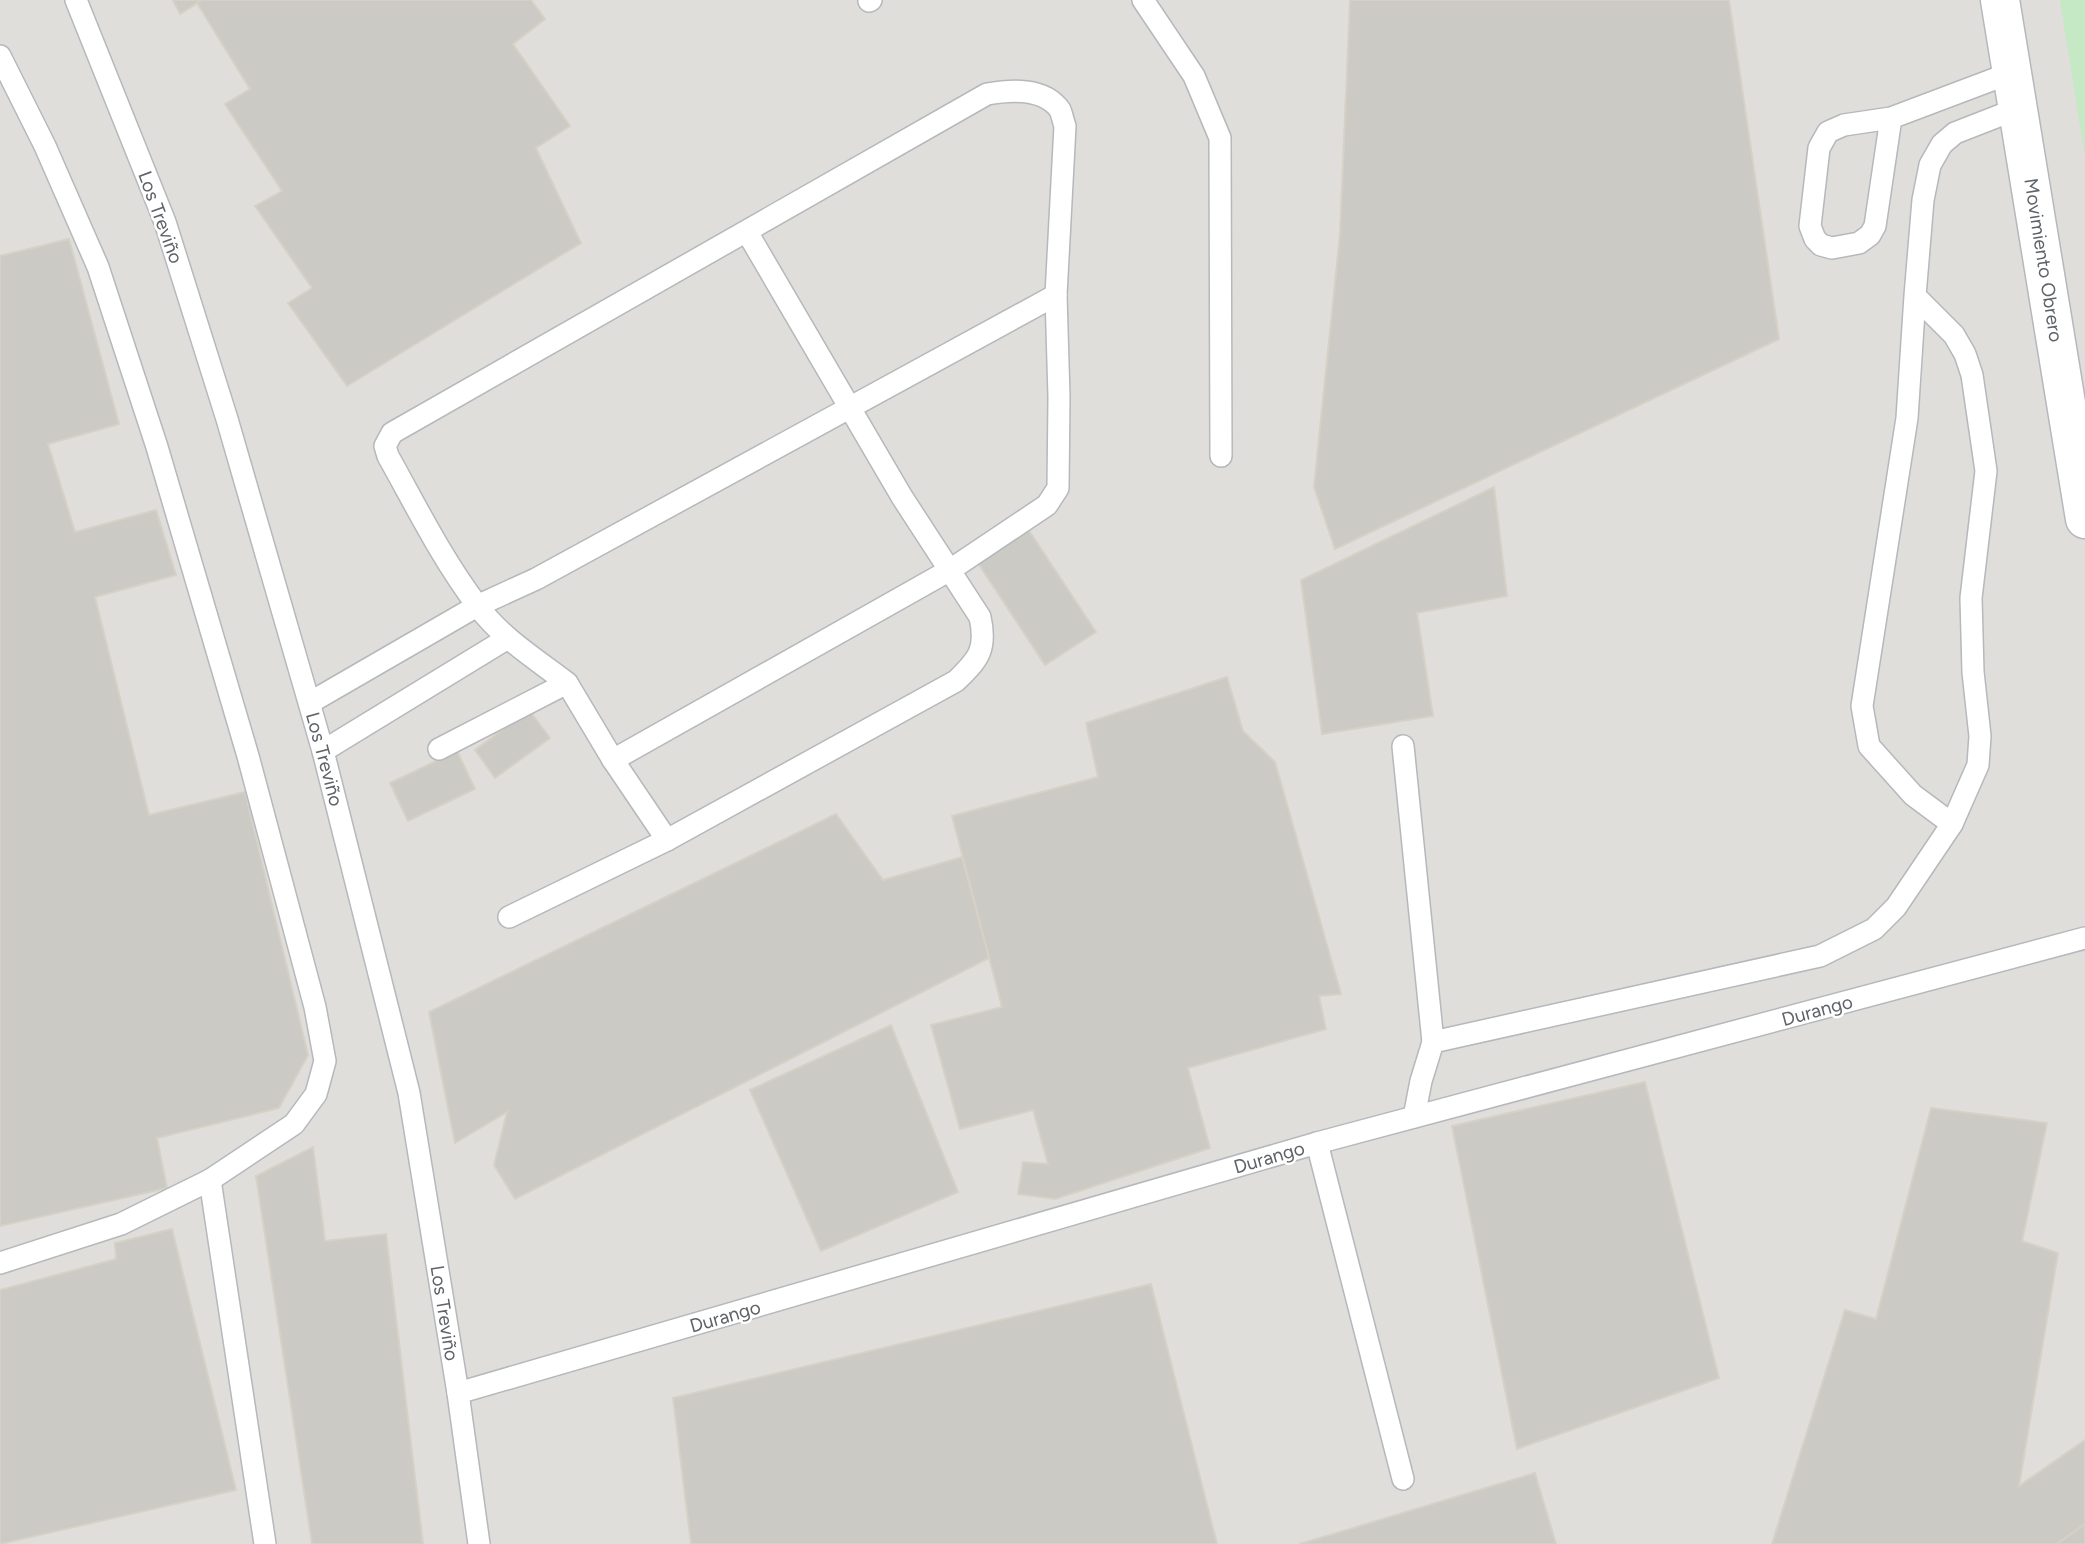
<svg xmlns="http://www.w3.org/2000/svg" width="2085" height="1544" font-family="Figtree,sans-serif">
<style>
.industrial{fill:#e0deda}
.green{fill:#c5e8c5}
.building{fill:#cccac5;stroke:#d6d1c6;stroke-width:2}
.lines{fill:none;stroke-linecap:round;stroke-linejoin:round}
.service-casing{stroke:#b5b8bc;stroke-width:24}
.tertiary-casing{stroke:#b5b8bc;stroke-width:41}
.service{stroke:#fff;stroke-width:21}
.tertiary{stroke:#fff;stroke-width:38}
.labels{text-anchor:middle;stroke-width:5;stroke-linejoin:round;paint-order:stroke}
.street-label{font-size:19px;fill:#5f6368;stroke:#fff}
</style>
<rect width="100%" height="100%" fill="#f1efe8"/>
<!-- industrial -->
<rect class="industrial" x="0" y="0" width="2085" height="1544"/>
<!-- green -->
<polygon class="green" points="2060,0 2085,0 2085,158"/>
<!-- building -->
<g class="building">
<polygon points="173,0 202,0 180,14"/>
<polygon points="202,0 531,0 545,19 513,44 570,126 536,148 581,243 347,386 288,303 312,288 255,206 282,191 225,104 250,89 197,3"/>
<polygon points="1350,0 1729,0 1779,339 1335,549 1314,487 1340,234"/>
<polygon points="69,239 119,424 48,444 75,532 156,510 176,575 95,597 149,815 245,792 308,1055 279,1108 157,1138 167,1188 0,1226 0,256"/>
<polygon points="1494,487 1507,596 1417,613 1433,716 1322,734 1301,580"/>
<polygon points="1024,523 1096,632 1045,665 974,557"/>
<polygon points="1227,677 1243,731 1275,762 1341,994 1319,996 1326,1029 1188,1068 1210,1148 1055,1199 1018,1194 1023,1162 1048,1164 1033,1110 960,1129 931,1025 1002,1007 952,816 1098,777 1086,723"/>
<polygon points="529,710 550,738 495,778 475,750"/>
<polygon points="457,751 475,789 408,821 390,783"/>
<polygon points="836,814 883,880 962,857 989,958 515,1199 494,1165 507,1112 455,1143 429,1012"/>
<polygon points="891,1025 958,1192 821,1251 750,1090"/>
<polygon points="1645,1082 1719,1378 1517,1449 1452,1126"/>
<polygon points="1931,1108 2047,1123 2022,1241 2058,1253 2019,1486 2085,1440 2085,1524 2057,1544 1772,1544 1845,1310 1876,1319"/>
<polygon points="313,1147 325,1241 386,1234 423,1544 312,1544 256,1176"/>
<polygon points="172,1229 236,1490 0,1544 0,1290 116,1259 115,1243"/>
<polygon points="1151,1284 1217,1544 691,1544 673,1398"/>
<polygon points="1535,1473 1556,1544 1300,1544"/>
<polygon points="2085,1524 2085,1544 2057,1544"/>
</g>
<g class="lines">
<defs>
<g id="service">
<polyline points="76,0 165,222 227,419 323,751 409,1093 458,1393 479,1544"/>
<polyline points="1143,0 1194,76 1220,138 1221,456"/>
<polyline points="869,1 871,0"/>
<polyline points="0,56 45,146 98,267 157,447 248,756 315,1007 325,1061 316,1094 294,1124 210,1180 121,1224 0,1263"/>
<polyline points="1891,118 1875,226 1870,235 1859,243 1832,248 1821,245 1815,239 1810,226 1819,148 1828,132 1844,125 1891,118 2013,72"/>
<polyline points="1915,296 1954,335 1965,354 1972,375 1986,471 1971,598 1973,672 1980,736 1978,765 1952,824 1913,795 1869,746 1862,706 1907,418 1915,296 1923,200 1930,165 1942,144 1955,133 2019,108"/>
<polyline points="567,683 613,760 667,840"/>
<polyline points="311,702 477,606 536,579 1056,295"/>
<polyline points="1403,746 1433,1042"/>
<path d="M439 749 567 683C536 659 500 637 477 605 442 559 416 506 388 456L385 446 392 433 987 94C1010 90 1044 87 1060 110 1062 114 1063 121 1065 126L1056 295 1059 397 1058 488 1047 505 950 570 613 760"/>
<polyline points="323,751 508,638"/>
<path d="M509 917 667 840 956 681C979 659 987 649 980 617L902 497 747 232"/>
<polyline points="1414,1117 1421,1081 1433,1042 1820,956 1874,929 1896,907 1952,824"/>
<polyline points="1317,1143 1403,1479"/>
<polyline points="210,1180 265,1544"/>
<polyline points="458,1393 1317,1143 2085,938"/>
</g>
<polyline id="tertiary" points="2000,0 2085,519"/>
</defs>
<!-- service casing -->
<use href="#service" class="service-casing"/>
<!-- tertiary casing -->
<use href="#tertiary" class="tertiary-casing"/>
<!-- service -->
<use href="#service" class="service"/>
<!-- tertiary -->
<use href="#tertiary" class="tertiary"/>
</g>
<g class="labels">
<!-- street labels -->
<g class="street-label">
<text transform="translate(161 217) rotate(70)" y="7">Los Treviño</text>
<text transform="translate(2044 260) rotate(81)" y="7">Movimiento Obrero</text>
<text transform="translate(325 759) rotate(75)" y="7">Los Treviño</text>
<text transform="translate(1817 1010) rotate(-15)" y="7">Durango</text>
<text transform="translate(1269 1157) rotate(-16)" y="7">Durango</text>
<text transform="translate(445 1313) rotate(81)" y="7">Los Treviño</text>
<text transform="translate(725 1316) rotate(-16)" y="7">Durango</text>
</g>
</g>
</svg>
